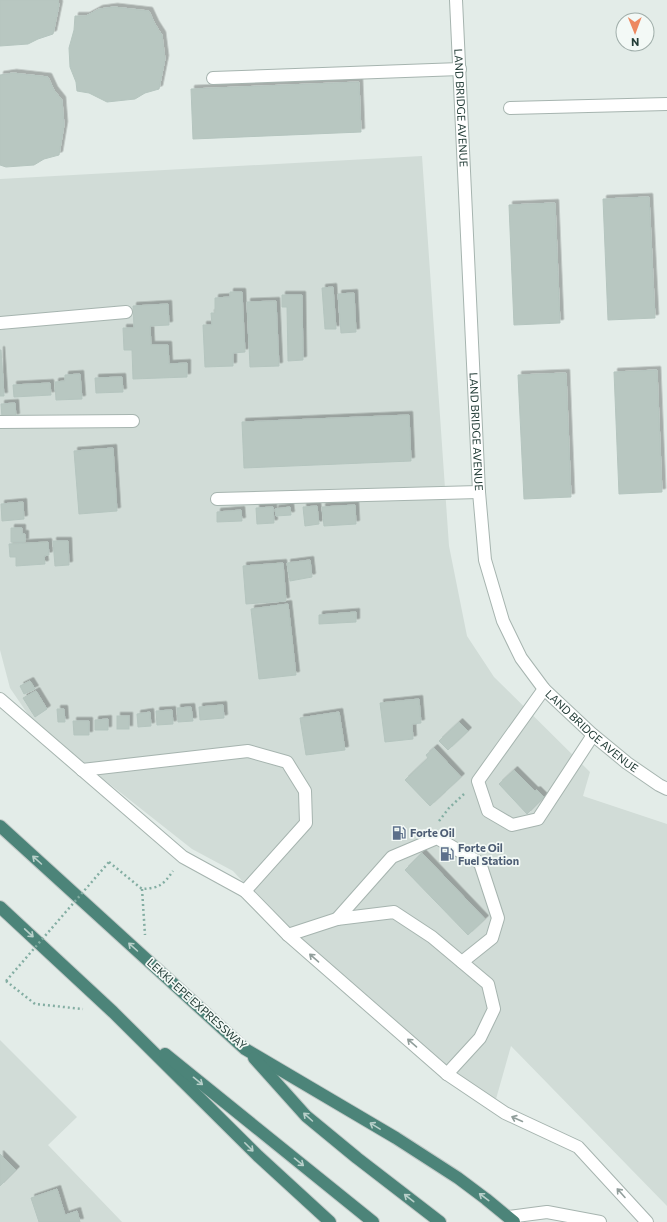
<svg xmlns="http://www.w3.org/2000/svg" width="667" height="1222" font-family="Commissioner,sans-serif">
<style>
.built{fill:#d1dcd7}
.building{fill:#b8c7c1;stroke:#b5c5bf;filter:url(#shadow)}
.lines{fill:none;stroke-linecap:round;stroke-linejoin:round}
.service-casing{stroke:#a6b4af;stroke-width:14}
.minor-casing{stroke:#a6b4af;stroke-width:14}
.trunk-casing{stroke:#c1c9c7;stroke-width:14}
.path{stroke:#84aea3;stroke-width:2.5;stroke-dasharray:2 3;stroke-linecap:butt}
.service{stroke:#fff;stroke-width:12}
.minor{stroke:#fff;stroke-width:12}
.trunk{stroke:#4c8479;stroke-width:12}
.path-bridge{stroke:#84aea3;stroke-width:2.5;stroke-dasharray:2 3;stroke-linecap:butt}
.oneway{stroke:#b9d0ca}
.oneway2{stroke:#919e9b}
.labels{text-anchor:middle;stroke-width:3.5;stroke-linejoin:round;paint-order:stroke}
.street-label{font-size:11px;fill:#233d37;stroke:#f3f9f6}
.service-label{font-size:11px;font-weight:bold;fill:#4e5e75;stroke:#f3f9f6;text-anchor:start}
</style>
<defs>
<filter id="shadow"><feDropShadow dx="3.5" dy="-3.5" stdDeviation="0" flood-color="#0004"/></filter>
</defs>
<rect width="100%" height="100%" fill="#e3ece8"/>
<!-- built -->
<g class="built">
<polygon points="422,156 449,546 467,636 494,677 590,772 583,796 667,824 667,1206 511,1046 496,1099 429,1058 272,913 233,871 192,849 36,726 10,688 0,650 0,179"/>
<polygon points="0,1040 77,1117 48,1145 122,1222 0,1222"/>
</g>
<!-- building -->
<g class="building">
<polygon points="0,0 58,0 59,5 53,34 38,39 28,44 0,46"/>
<polygon points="114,7 149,11 155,24 162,35 165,59 159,89 145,93 135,99 107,102 89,93 77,91 76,82 70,67 69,48 74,30 75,16 86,16 99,9"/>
<polygon points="13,73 48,77 54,90 62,100 64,125 59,155 44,159 34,165 6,167 0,165 0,75"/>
<polygon points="359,82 361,132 193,139 191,89"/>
<polygon points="649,197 655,318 608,320 603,199"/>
<polygon points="555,203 560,323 514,325 509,205"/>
<polygon points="333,287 336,329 325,329 322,288"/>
<polygon points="230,292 242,292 245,352 233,353 233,366 205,367 203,325 212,325 211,313 215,313 215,298 230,297"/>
<polygon points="354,293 356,332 341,333 338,294"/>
<polygon points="282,295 302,295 303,360 288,361 287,307 282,307"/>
<polygon points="276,301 279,366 250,367 247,302"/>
<polygon points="168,304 169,325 150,326 151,345 168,345 169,364 187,363 187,377 133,379 132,350 124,350 123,328 134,328 133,306"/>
<polygon points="0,350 1,350 4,396 0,396"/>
<polygon points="657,370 662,492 619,494 614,372"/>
<polygon points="566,373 571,497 524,499 518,375"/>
<polygon points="80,374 82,399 56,400 55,382 65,381 65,375"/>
<polygon points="122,377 123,392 96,393 95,378"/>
<polygon points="50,383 51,395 14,397 13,385"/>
<polygon points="15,403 16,417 2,418 1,404"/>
<polygon points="409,415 411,461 244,468 242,422"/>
<polygon points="113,448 117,511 79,514 74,451"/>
<polygon points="23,502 24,519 2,521 1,504"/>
<polygon points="355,505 356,524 324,526 322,507"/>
<polygon points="317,506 319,524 305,526 303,507"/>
<polygon points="273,507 274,523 257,524 256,508"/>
<polygon points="290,507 291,515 276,516 275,509"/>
<polygon points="241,510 242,521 217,522 217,512"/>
<polygon points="11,528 22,528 22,534 25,534 25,542 11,542"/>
<polygon points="53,541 68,541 69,565 55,566"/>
<polygon points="48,542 49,555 44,556 45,564 16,566 16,557 10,557 9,544"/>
<polygon points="310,560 312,577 290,581 287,563"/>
<polygon points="283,563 286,601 246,604 243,566"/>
<polygon points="288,604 296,675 259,679 251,609"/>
<polygon points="356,612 356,622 319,624 319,615"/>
<polygon points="30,681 35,689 24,694 20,686"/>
<polygon points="36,691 47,709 35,717 23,698"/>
<polygon points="419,699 421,723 412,724 413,739 385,742 380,703"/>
<polygon points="223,705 224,718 200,720 199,707"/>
<polygon points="191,707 193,721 178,722 177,708"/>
<polygon points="57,709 64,709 65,722 58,722"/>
<polygon points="172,710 173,724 157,725 156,711"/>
<polygon points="150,712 151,726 138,727 137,714"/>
<polygon points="339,712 345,750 306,755 300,718"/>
<rect x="117" y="716" width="12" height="13"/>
<polygon points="108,719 108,730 95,730 95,720"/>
<polygon points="73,721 89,721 89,735 74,735"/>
<polygon points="459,722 468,731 448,750 439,741"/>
<polygon points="434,748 461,777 430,806 405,780 428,758 426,755"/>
<polygon points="514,770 535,791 537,790 544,797 527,814 499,784"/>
<polygon points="422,853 485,919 468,935 405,870"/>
<polygon points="0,1154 16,1170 0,1186"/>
<polygon points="57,1189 65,1215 77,1211 80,1222 39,1222 31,1198"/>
</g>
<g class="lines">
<defs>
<g id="service">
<polyline points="213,78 460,69"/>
<polyline points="0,323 126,312"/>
<polyline points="0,422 133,421"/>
<polyline points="217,499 479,492"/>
<polyline points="544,689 478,781 488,811 512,825 538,819 593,735"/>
<polyline points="0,699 183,857 245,891 288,935 447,1074 505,1113 578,1147 647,1222"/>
<polyline points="82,770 248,751 287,762 305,791 306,823 245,891"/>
<polyline points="337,919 392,857 437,838 480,863 498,918 492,938 462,962"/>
<polyline points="288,935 337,919 394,912 432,937 488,984 494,1009 480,1038 447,1074"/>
<polyline points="509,1217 547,1212 600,1222"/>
</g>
<g id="minor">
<path id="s1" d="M456 0 479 492 485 560 503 621 521 658 544 689 593 735 627 763 659 785 667 789"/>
<polyline points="510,108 667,104"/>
</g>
<g id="trunk">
<polyline points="0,826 245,1049 396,1138 458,1178 486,1199 514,1222"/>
<polyline points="0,907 113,1012 258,1156 330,1222"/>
<polyline points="165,1054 373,1222"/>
<polyline points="254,1058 306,1116 357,1158 440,1222"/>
</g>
</defs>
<!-- service casing -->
<use href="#service" class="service-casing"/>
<!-- minor casing -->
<use href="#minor" class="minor-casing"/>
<!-- trunk casing -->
<use href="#trunk" class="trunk-casing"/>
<!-- path -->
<g class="path">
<polyline points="439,821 449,808 464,794"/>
<path d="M109 862 142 889C160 888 163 885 173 871"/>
<polyline points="142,889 145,935"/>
<polyline points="6,981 35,1004 83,1009"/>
</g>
<!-- service -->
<use href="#service" class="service"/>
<!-- minor -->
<use href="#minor" class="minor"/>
<!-- trunk -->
<use href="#trunk" class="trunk"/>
<!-- path-bridge -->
<polyline class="path-bridge" points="6,981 109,862"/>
</g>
<!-- one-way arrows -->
<defs><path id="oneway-shaft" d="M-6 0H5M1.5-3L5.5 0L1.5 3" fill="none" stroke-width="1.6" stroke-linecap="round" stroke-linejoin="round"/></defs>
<g class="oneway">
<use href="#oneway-shaft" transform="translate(37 860) rotate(-138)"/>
<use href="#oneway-shaft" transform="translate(29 933) rotate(43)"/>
<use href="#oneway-shaft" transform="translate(133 947) rotate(-138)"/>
<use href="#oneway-shaft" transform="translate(198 1081) rotate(39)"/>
<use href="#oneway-shaft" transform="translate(308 1117) rotate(-138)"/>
<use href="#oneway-shaft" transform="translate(375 1126) rotate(-149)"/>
<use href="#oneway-shaft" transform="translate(249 1147) rotate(45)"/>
<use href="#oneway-shaft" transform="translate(299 1162) rotate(39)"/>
<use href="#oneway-shaft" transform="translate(484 1197) rotate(-143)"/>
<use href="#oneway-shaft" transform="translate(409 1198) rotate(-142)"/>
</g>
<g class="oneway2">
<use href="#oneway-shaft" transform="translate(314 958) rotate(-139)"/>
<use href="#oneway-shaft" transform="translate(412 1043) rotate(-139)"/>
<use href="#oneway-shaft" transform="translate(517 1119) rotate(-156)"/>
<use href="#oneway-shaft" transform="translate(621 1193) rotate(-132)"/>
</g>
<!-- icons -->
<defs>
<symbol id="fuel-bare" viewBox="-9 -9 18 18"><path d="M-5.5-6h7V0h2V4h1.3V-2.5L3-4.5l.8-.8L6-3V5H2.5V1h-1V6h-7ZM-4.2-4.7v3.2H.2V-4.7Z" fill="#5c6f8a" stroke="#f3f9f6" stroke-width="2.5" paint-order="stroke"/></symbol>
</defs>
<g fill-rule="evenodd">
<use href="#fuel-bare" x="389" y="823" width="20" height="20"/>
<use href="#fuel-bare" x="437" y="844" width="20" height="20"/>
</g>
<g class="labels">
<!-- street labels -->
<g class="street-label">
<text dy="4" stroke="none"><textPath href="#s1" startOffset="108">LAND BRIDGE AVENUE</textPath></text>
<text dy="4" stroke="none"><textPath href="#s1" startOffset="432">LAND BRIDGE AVENUE</textPath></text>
<text dy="4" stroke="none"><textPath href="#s1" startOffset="768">LAND BRIDGE AVENUE</textPath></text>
<text transform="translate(197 1004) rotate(42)" y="4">LEKKI-EPE EXPRESSWAY</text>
</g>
<!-- service labels -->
<g class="service-label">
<text x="410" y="837">Forte Oil</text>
<text x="458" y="852">Forte Oil<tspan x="458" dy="13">Fuel Station</tspan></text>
</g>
</g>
<!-- north arrow -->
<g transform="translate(635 32) rotate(179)"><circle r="19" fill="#f3f9f6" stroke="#a0aeaa"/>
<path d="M0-3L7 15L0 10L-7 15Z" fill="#ed8860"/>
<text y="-6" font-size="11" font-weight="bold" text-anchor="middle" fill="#233d37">N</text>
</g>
</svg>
